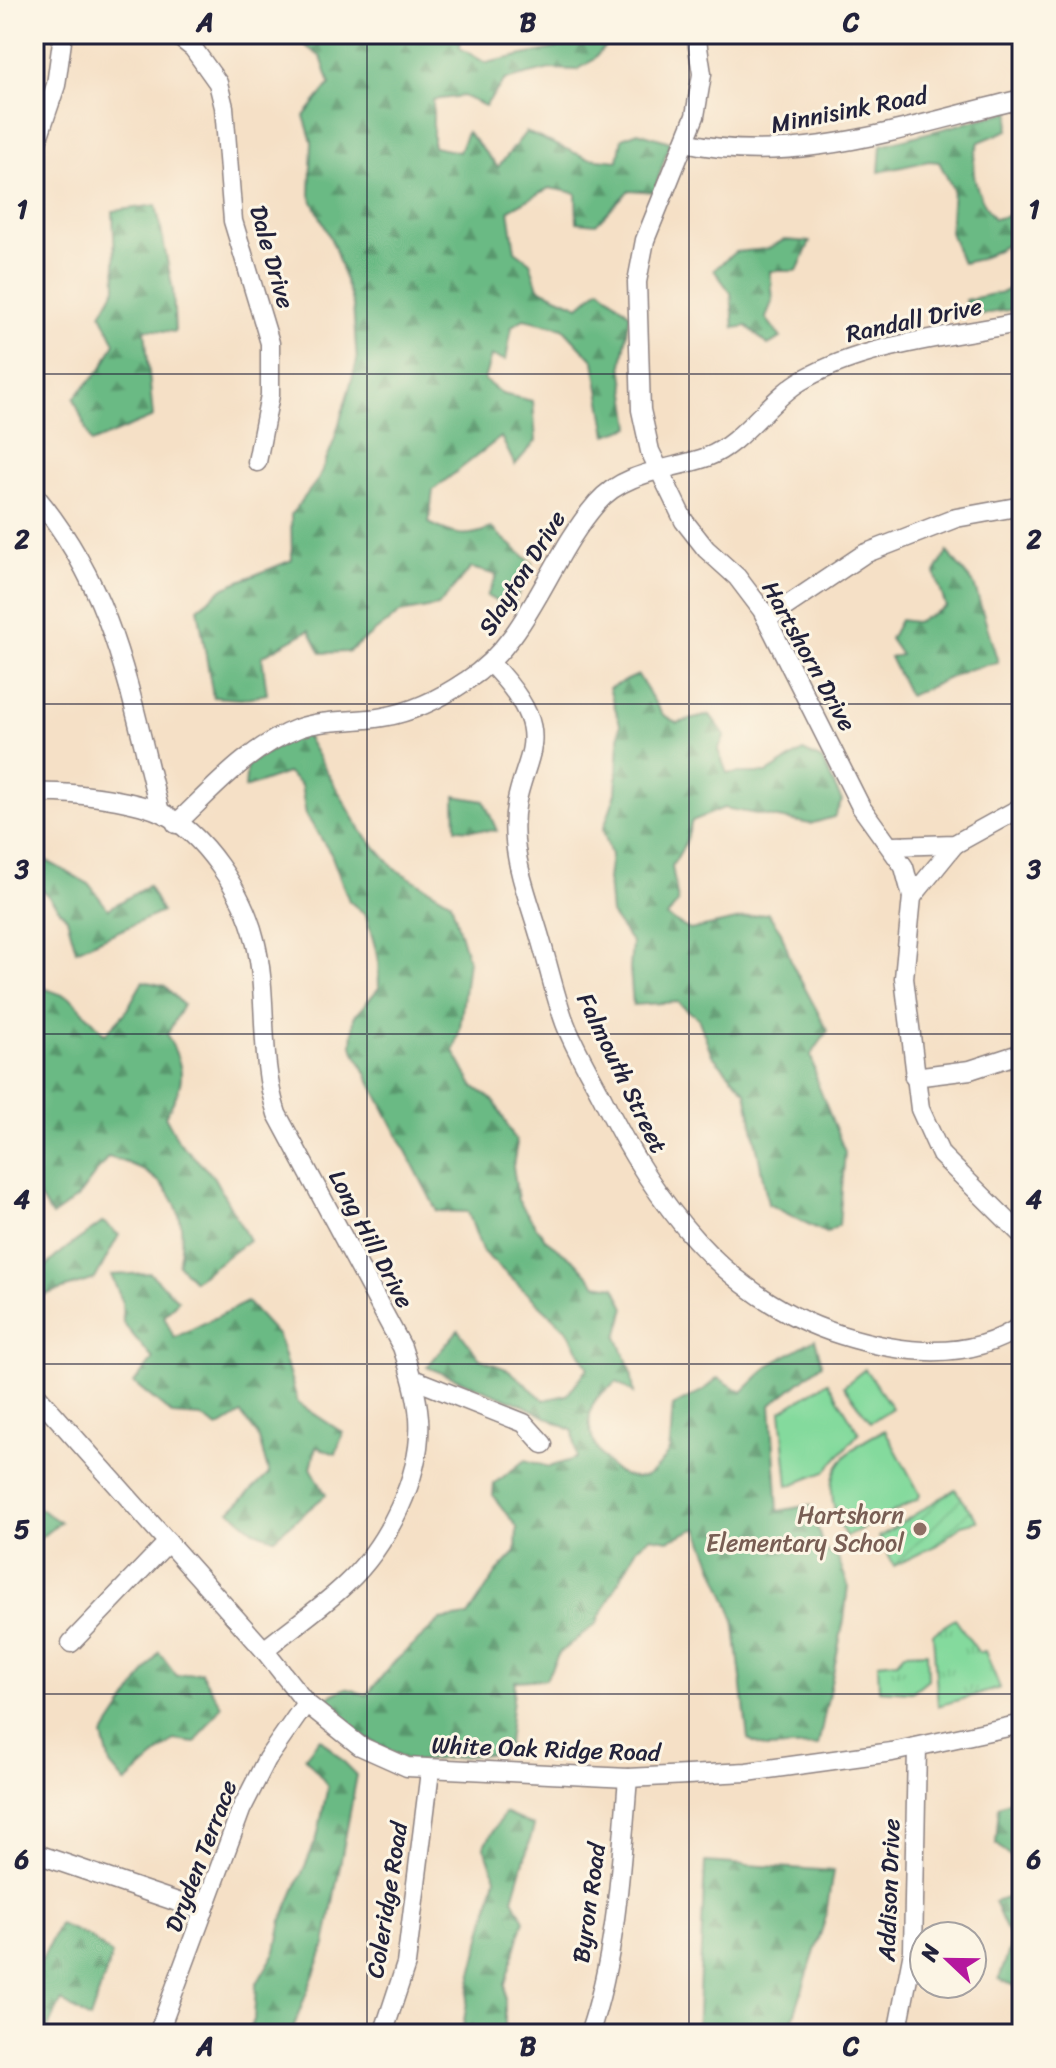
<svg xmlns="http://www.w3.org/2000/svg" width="1056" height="2068" font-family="Sriracha,sans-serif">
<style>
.grass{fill:#84da9d;stroke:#537e6c;stroke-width:2}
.forest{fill:url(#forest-firs);stroke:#466e60;stroke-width:2}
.park{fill:url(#park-tufts);stroke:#537e6c;stroke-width:2}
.garden{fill:url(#garden-furrows);stroke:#537e6c;stroke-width:2}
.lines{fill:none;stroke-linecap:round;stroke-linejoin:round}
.minor-casing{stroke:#8c8180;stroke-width:21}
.minor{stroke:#fff;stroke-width:18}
.grid{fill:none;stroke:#22223b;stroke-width:2;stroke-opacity:0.55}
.education-dot{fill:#8d6e63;stroke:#fcf5e5;stroke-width:3}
.labels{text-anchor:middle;stroke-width:6;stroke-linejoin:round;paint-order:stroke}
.street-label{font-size:24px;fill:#22223b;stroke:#fcf5e5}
.education-label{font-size:24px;fill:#785e54;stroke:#fcf5e5;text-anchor:end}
.neatline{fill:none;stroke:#22223b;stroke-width:3}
.grid-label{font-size:26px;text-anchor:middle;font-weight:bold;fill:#22223b}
</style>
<defs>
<pattern id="forest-firs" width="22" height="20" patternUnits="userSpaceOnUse" patternTransform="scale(2)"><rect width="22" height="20" fill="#6bba84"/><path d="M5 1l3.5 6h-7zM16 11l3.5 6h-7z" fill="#58976d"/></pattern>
<pattern id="park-tufts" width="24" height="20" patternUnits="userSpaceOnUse" patternTransform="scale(2)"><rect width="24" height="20" fill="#84da9d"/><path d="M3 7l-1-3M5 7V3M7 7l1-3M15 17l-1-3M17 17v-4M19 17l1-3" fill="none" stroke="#72bb88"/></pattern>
<pattern id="garden-furrows" width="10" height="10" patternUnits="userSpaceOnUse" patternTransform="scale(2)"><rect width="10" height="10" fill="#84da9d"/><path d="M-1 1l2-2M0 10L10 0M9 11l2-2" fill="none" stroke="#72bb88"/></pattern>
</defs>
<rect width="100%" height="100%" fill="#fcf5e5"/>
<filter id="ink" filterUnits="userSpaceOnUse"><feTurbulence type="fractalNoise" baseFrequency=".0125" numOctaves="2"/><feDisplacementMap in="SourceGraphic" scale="16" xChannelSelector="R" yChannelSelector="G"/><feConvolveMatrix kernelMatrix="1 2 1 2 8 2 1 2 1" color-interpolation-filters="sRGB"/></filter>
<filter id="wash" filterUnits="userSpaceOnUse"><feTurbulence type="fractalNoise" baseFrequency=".006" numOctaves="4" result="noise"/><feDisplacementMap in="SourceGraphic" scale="32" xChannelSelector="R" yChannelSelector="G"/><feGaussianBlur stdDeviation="1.8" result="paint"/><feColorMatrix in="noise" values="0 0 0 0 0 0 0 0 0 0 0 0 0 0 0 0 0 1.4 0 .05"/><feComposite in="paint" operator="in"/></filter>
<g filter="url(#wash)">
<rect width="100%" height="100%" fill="#f5e0c6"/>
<!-- grass -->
<g class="grass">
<polygon points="865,1369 892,1408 871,1422 844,1386"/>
<polygon points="828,1382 859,1433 825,1472 788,1486 781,1411"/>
<path d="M885 1430 920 1494 918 1499 846 1537C818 1484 832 1454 885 1430Z"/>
</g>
<!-- forest -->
<g class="forest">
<path d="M289 34H461L460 48 486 63 557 48 555 34H641V38L607 44 593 60 577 70 550 69 505 80 485 106 463 96 433 100V147L459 152 467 132 498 167 526 132 587 158 618 161 622 138 638 132 670 142 654 192 629 190 596 224 577 222 576 193 549 188 509 210 515 251 530 262 538 288 579 306 600 288 630 314 622 365 631 427 607 435 594 361 563 328 524 319 512 326 506 360 491 356 484 380 502 394 533 401 536 441 515 465 501 437 433 490 429 523C453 535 466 539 491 528L532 563 511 610 487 596 497 575 471 568 438 606 400 613 348 652 321 653 309 630 262 656 267 694 241 699 213 697 198 608 225 587 292 560 291 515 319 478 334 441 357 362 353 305 334 246 310 195 312 142 304 116 330 84 321 57Z"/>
<path d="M1011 111 1008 130 979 142C967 171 976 193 994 219L1022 212V237L980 259 962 263 950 232 953 189 939 162 929 161 879 172 881 145Z"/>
<polygon points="156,205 173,290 175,332 145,329 153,417 91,443 74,398 102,368 115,343 101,314 116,287 113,211"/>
<polygon points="784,240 810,242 797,271 770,271 773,299 766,318 781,338 768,345 747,326 734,328 731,293 714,270 735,252 767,249"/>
<polygon points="1022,282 1022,308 971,316 965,300 1003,292"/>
<polygon points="947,552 974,584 998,662 967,670 909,696 890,657 901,655 890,639 900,620 916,622 946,607 935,573"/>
<polygon points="638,675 662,714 677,723 710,715 725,736 718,750 727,773 767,773 803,751 822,760 842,801 834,817 810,824 724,808 692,821 685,844 672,866 678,902 667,917 690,930 768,913 781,932 793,966 828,1031 811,1055 818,1085 845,1152 839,1225 826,1233 768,1204 746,1092 712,1055 698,1018 677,1002 633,1005 630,969 632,943 611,914 608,879 611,855 603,830 616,793 620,724 609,688"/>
<path d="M303 731 362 832 395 869 451 902 468 960 460 1028 454 1051 473 1086 494 1101 517 1143 513 1166 518 1200 545 1239 575 1261 596 1284 615 1287 625 1308 617 1337 631 1370 634 1393 617 1382C611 1387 602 1392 597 1398 569 1433 626 1508 659 1465 662 1461 667 1455 669 1450 672 1436 671 1420 673 1406L702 1391 718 1378 742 1392 771 1364 815 1339 822 1364 771 1405 778 1511 811 1505 823 1547 838 1558 848 1585 844 1620 818 1746 766 1748 748 1739 734 1618 698 1528 668 1540 651 1537 637 1548 596 1624 559 1653 546 1679 515 1681 507 1752 411 1762 353 1731 319 1701 346 1688 367 1695 392 1664 441 1620 468 1616 497 1572 516 1552 517 1527 493 1496 494 1484 525 1460 549 1467 577 1458 573 1431 523 1405 427 1367 458 1330 480 1359 509 1370 544 1400 567 1395 588 1368 568 1331 482 1251 468 1212 437 1211 352 1046 354 1017 379 988 378 957 366 915 349 901 331 854 306 815 301 785 287 773 245 788 247 765Z"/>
<polygon points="455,796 484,801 497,831 456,829"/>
<polygon points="34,854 89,884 108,909 148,886 162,912 76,950 67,918 34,880"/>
<path d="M143 981 165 986 183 1005 167 1035C186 1069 186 1083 165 1116L179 1142 213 1176 249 1240 194 1281 178 1264C192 1206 165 1171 108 1157L77 1198 52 1216 34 1189V991L38 986 71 998 105 1034 125 1013Z"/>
<path d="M103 1222 119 1235 95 1279 37 1297 34 1294C34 1263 81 1240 103 1222Z"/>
<polygon points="150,1273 178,1300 164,1316 174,1338 247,1302 278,1336 298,1403 343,1433 336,1454 316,1447 311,1468 326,1495 274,1538 255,1531 230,1511 269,1474 258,1436 241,1414 218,1428 201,1417 173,1415 134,1383 153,1359 123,1323 122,1301 111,1275"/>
<polygon points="34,1505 60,1522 34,1543"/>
<polygon points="159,1652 177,1676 201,1672 221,1706 195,1743 174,1740 125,1783 110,1765 103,1736"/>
<polygon points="320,1738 357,1775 325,1945 291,2034 248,2034 254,2020 256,1985 276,1951 282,1920 317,1838 328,1786 305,1757"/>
<polygon points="1022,1796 1022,1989 999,1979 1012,1942 994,1902 1009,1897 1020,1866 996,1843 999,1806"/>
<polygon points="504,1813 534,1826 513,1899 524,1920 505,1984 505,2034 462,2034 470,1982 496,1877 484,1847"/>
<polygon points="705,1862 833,1871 825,1920 788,2034 697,2034"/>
<polygon points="59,1924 88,1936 112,1955 90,2019 61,2001 45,2034 34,2034 34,1976"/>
</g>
<!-- park -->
<g class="park">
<polygon points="955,1619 979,1653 985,1651 1000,1688 938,1706 933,1633"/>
<polygon points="927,1652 928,1679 912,1692 879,1690 878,1663 897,1661 904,1653"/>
</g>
<!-- garden -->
<polygon class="garden" points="955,1489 978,1521 962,1525 937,1545 894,1566 879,1537"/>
</g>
<g filter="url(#ink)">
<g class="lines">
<defs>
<g id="minor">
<polyline points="175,34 193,48 218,83 224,107 233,221 270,343 270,395 257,462"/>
<polyline points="696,34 702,74 695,116 645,240 637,282 641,410 650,451 684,521 706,549 737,577 762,610 861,807 904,867 912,897 904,978 920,1109 941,1155 1022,1235"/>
<path d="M685 142C795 168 914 124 1022 99"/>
<polyline points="34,150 56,85 63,34"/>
<path d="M34 494C116 592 129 692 160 812"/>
<polyline points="767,619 864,554 956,518 1022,506"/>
<path d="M491 664C573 749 507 757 515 841 518 875 532 909 541 941 549 968 555 996 565 1023 574 1047 588 1070 600 1093 652 1199 724 1299 841 1335 898 1353 969 1363 1022 1325"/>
<path d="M34 793C66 791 130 799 160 812 204 832 244 894 255 940 269 996 258 1055 277 1114L402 1347C410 1371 417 1393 419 1418 423 1475 387 1546 346 1584 321 1608 291 1628 264 1650"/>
<path d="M176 824C214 788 249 747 299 728 324 719 356 722 383 717 413 712 441 698 466 681 530 640 548 559 597 503 624 471 671 470 707 457 743 444 770 397 806 378 870 343 951 337 1022 322"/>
<polyline points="893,846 955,844 1022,807"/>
<polyline points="912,897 955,844"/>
<polyline points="914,1077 970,1070 1022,1053"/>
<polyline points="413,1379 524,1423 543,1444"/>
<polyline points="34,1392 264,1650 306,1703 360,1746 407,1767 628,1778 747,1772 892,1752 1022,1724"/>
<polyline points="71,1643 168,1542"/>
<polyline points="34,1853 204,1911"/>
<polyline points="158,2034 241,1810 267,1759 306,1703"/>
<polyline points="383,2034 406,1964 430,1771"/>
<path d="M589 2034C617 1954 621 1862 628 1778"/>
<polyline points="897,2034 913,1951 917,1747"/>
</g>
</defs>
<!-- minor casing -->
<use href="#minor" class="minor-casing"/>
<!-- minor -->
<use href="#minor" class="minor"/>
</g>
</g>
<!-- grid -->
<path class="grid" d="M367 34V2034M689 34V2034M34 374H1022M34 704H1022M34 1034H1022M34 1364H1022M34 1694H1022"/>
<!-- markers -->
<circle class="education-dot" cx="920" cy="1529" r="8"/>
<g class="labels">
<!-- street labels -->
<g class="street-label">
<text transform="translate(849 110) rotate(-11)" y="8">Minnisink Road</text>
<text transform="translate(272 257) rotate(74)" y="8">Dale Drive</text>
<text transform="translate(914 320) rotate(-12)" y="8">Randall Drive</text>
<text transform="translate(522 573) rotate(-58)" y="8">Slayton Drive</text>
<text transform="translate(809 656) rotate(61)" y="8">Hartshorn Drive</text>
<text transform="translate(622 1073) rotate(64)" y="8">Falmouth Street</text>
<text transform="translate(371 1239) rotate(62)" y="8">Long Hill Drive</text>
<text transform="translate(546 1749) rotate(2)" y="8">White Oak Ridge Road</text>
<text transform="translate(201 1856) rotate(-69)" y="8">Dryden Terrace</text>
<text transform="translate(889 1890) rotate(-88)" y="8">Addison Drive</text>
<text transform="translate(387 1900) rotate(-81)" y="8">Coleridge Road</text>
<text transform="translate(589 1903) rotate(-82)" y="8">Byron Road</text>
</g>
<!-- education labels -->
<g class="education-label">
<text x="904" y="1523">Hartshorn<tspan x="904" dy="28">Elementary School</tspan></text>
</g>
</g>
<!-- margin -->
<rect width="1056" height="2068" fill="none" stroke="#fcf5e5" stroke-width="88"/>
<!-- north arrow -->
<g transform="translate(948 1960) rotate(292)"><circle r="38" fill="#fcf5e5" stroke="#a5a1a1" stroke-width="2"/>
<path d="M0-6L14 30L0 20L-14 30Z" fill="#b5179e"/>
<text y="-12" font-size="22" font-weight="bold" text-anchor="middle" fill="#22223b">N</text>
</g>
<rect x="44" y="44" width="968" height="1980" class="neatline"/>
<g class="grid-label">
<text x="205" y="31">A</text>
<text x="528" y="31">B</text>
<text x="851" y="31">C</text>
<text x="22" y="218">1</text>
<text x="1034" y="218">1</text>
<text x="22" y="548">2</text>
<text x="1034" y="548">2</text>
<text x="22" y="878">3</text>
<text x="1034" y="878">3</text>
<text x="22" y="1208">4</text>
<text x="1034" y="1208">4</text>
<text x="22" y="1538">5</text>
<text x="1034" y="1538">5</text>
<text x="22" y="1868">6</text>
<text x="1034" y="1868">6</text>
<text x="205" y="2055">A</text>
<text x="528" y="2055">B</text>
<text x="851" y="2055">C</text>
</g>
</svg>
